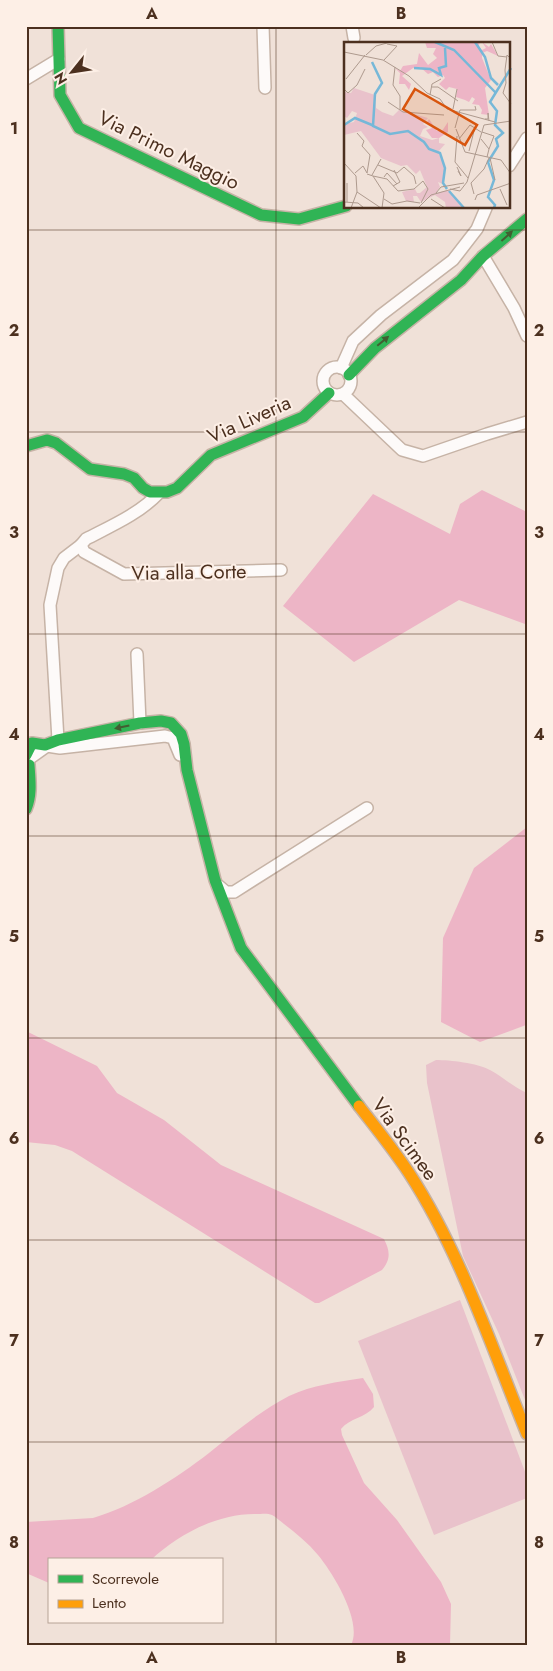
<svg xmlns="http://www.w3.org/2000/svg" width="553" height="1671" font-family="Jost,sans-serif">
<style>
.green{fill:#e9c2cb}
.forest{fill:#edb5c6}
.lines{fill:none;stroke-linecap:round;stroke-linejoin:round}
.street-casing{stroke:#c6b3a6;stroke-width:14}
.fast-casing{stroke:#c6b3a6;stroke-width:14}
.slow-casing{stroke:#c6b3a6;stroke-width:14}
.street{stroke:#fdfaf9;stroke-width:11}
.fast{stroke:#30b455;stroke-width:11}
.slow{stroke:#ff9f0a;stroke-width:11}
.oneway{fill:#425e32}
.grid{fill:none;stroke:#4c301f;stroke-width:1;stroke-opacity:0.55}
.labels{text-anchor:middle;stroke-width:4;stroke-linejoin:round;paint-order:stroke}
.street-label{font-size:20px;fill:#4c301f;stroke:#fdefe6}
.inset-river{fill:none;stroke:#76b8d8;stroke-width:2.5}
.inset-road{fill:none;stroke:#ae9a8e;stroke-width:1}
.view{fill:#d8550e;fill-opacity:0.15;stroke:#d8550e;stroke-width:2.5}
.inset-edge{fill:none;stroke:#4c301f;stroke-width:2.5}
.neatline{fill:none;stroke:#4c301f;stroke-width:2}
.grid-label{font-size:16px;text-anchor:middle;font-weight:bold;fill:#4c301f}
</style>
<rect width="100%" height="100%" fill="#f0e1d8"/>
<!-- green -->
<g class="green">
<path d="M436 1060C450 1060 477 1063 490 1070 503 1077 513 1087 527 1093V1405L499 1334 463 1256 427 1083 426 1065Z"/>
<polygon points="460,1300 527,1477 527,1498 434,1535 358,1341"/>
</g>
<!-- forest -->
<g class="forest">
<polygon points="482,490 527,512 527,626 525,624 459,600 354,662 283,606 373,494 450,534 460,504"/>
<polygon points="527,827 526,1025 480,1042 441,1022 443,938 474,868"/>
<path d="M26 1031 97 1066 117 1093 164 1120 221 1165 384 1239C390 1251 391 1259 382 1270L319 1303H315L72 1151 55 1145 26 1142Z"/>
<path d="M363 1378 373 1394 374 1407C365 1418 350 1418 341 1429L342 1435 364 1483 397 1520 441 1582 451 1604 450 1645H351C363 1622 333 1573 318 1555 308 1543 296 1533 284 1524 280 1521 276 1517 272 1515 268 1513 261 1514 257 1514 219 1513 178 1534 151 1560H49V1583L26 1573V1522L93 1518C134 1506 175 1479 209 1453 234 1433 260 1411 289 1396 313 1385 337 1382 363 1378Z"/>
</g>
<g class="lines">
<defs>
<g id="street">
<polyline points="263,26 265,88"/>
<polyline points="352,26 354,38"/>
<polyline points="26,79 59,59"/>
<polyline points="509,166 527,138"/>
<polyline points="483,256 514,308 527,336"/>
<circle cx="337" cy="381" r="14"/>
<polyline points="341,368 353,341 381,315 453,260 477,229 486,208"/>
<polyline points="343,394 402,450 423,456 487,434 527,422"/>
<path d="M159 493C139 514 111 526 86 539L81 545 84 552 124 574 281 570"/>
<polyline points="137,654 140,723"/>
<polyline points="58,740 50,605 58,568 64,558 81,545"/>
<polyline points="26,761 47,746 60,748 165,736 173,738 180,755"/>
<polyline points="219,886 226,892 234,892 367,808"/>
</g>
<g id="fast">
<polyline points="58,26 60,95 79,128 261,215 299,219 346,206"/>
<polyline points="349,375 375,348 461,280 483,256 527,219"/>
<polyline points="26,446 47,440 56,443 90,469 124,474 134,478 143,488 150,492 167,492 177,488 211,455 303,417 329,393"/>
<polyline points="26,755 32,743 45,745 58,740 140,723 161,721 171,723 181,734 184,744 187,770 215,880 241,948 359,1106"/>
<path d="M26 764 29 765C30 780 32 795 26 809"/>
</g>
<path id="slow" d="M359 1106C376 1128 394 1150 409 1173 460 1251 492 1348 527 1434"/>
</defs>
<!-- street casing -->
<use href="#street" class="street-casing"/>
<!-- fast casing -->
<use href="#fast" class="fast-casing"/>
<!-- slow casing -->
<use href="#slow" class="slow-casing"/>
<!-- street -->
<use href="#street" class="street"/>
<!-- fast -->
<use href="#fast" class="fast"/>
<!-- slow -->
<use href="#slow" class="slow"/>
</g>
<!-- one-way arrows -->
<defs><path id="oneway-solid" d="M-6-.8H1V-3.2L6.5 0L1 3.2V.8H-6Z" transform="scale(1.25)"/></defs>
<g class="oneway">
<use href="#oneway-solid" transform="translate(507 236) rotate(-42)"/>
<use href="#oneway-solid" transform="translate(383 341) rotate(-40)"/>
<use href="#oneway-solid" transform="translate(122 727) rotate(168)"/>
</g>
<!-- grid -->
<path class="grid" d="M276 26V1645M26 230H527M26 432H527M26 634H527M26 836H527M26 1038H527M26 1240H527M26 1442H527"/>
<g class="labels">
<!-- street labels -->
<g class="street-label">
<text transform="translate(169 150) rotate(26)" y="7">Via Primo Maggio</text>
<text transform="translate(249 419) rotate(-24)" y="7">Via Liveria</text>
<text transform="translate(189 572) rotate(-1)" y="7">Via alla Corte</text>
<text transform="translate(405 1139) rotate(54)" y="7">Via Scimee</text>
</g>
</g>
<!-- overview -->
<g transform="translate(344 42)">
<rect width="166" height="166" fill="#f0e1d8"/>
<path d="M10 46 31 53 32 66 38 70 49 74 55 68 84 76 79 82 84 85 79 87 76 94 88 98 95 96V101L101 102 94 110 101 127 99 142 94 140 96 145 92 151 104 148 120 166H102L101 160 91 153 77 160 73 154H69L70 160 62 159 58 150 71 147 73 151H76L83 145 76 128 72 132 63 123 57 124 37 116 17 89 0 93V82L10 80 13 71 8 69 3 76 0 74V50L7 51Z" fill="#e9c2cb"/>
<path d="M81 0H136L134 5 138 8 142 6 138 0 145 5 147 2 154 14 143 9 138 11V16L147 38 141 46 145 73 137 72 138 68 135 63 128 62 131 57 128 55 125 60 121 58 112 55 113 47 105 45 102 48 95 42 101 36 99 33 94 35 89 30 84 32 76 25 69 26 58 34 67 42 65 48 61 42H55L56 31 51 26 56 29 59 24 73 22 75 11 84 23 93 16 89 12 92 6H83ZM85 77 93 89H98L104 80V90L95 96H88L82 88 88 86 83 80Z" fill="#edb5c6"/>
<path class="inset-river" d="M91 0 110 8 151 50M131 0 141 15 147 36 154 43M28 20 38 41 31 52 29 84 46 92 64 89 80 100 85 107 96 111 101 126 99 141 103 147M70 26 86 27 97 33 95 26 102 24 101 6M0 83 11 76 28 83M105 149 120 166M150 166 151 163 144 155 150 138 144 120 154 104 152 97 159 91 151 83 153 69 146 60 167 26"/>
<path class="inset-road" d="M148 0 154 14 163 15M0 10 39 18 65 34 83 51 96 57 103 67 151 80M22 13 32 4 43 1M40 18 53 4 43 2M51 25 49 43 56 54V68M2 37 21 13M162 41 161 28 163 13 165 15M162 41 159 51 167 62M88 45H94L114 59M1 48 4 51 13 43 21 27M86 53 88 42 97 37M44 60 59 70 100 73M109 67 113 47M141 77H144V71L145 79M111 86 116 68H132L131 64M112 87 121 110 157 118 167 132M138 90 150 94 145 107M13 91 20 99 18 104 26 113 23 131M113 94 111 120 124 136M115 97 126 83 137 90M137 97 145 107 143 115M125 109 131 85M146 116 151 138M0 121 12 134M34 123 53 131 60 125 70 134 72 142M113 125 117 134 114 129M11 131 19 124 23 131M23 132 29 134 40 151 38 166M28 133 37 117M12 134 13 150M29 134 43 137 54 149 70 147 79 139M40 135 43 131 53 142M3 141V160M49 144 56 140 50 128M106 147 116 149 123 140 140 83 167 79M156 147 163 163M13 150 37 166M92 151 97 145 120 141M130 152 127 141 140 127 145 116M40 157 48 162 63 159 76 161M87 157 101 166M131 158 133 153 167 141M0 160 14 161 20 166M77 161 84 147 79 139M7 166 13 150M74 166 87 153 116 145"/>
<path class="view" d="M71 47 133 83 121 103 59 67Z"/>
<rect width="166" height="166" class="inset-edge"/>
</g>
<!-- border -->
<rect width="553" height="1671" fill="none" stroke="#fdefe6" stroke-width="55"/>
<!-- legend -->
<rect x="48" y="1558" width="175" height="65" fill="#fdefe6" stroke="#b6a396"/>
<rect x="58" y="1575" width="25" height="8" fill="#30b455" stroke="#b6a396"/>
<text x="92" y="1584" font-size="15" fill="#4c301f">Scorrevole</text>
<rect x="58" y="1600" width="25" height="8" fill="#ff9f0a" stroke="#b6a396"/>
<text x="92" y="1608" font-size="15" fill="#4c301f">Lento</text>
<!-- north arrow -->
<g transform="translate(72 72) rotate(240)" stroke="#fdefe6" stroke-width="4" paint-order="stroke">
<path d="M0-4L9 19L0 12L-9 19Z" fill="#4c301f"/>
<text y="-8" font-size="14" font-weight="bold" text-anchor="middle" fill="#4c301f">N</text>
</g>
<rect x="28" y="28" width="498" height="1616" class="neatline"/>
<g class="grid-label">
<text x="152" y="19">A</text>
<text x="401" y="19">B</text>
<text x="14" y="134">1</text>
<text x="539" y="134">1</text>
<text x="14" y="336">2</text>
<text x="539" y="336">2</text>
<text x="14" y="538">3</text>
<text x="539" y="538">3</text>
<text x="14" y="740">4</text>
<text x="539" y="740">4</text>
<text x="14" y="942">5</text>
<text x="539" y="942">5</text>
<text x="14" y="1144">6</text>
<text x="539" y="1144">6</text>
<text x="14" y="1346">7</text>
<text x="539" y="1346">7</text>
<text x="14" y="1548">8</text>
<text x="539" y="1548">8</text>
<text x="152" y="1663">A</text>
<text x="401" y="1663">B</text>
</g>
</svg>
